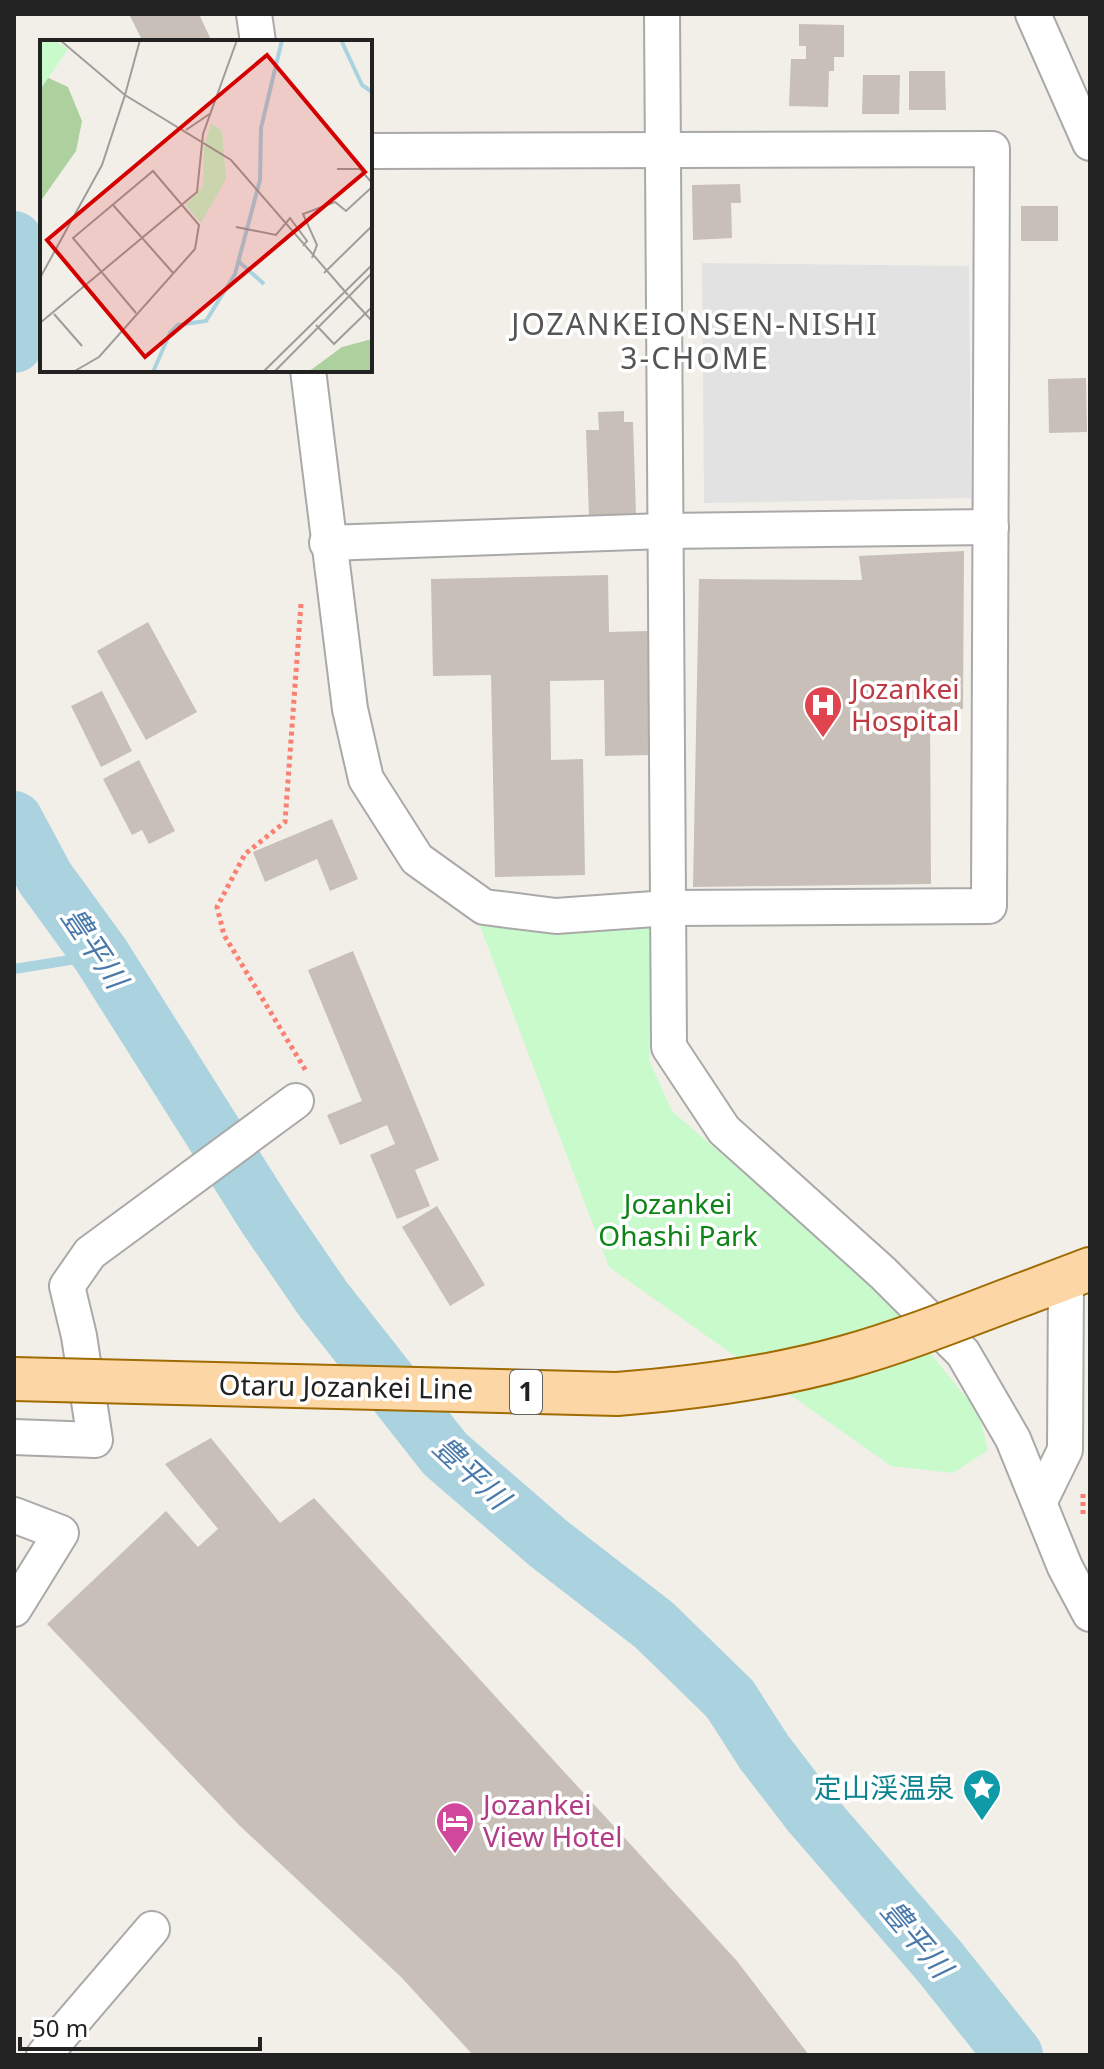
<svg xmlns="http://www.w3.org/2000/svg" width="1104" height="2069" font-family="'Noto Sans','Noto Sans JP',sans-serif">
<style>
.park{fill:#c8facc}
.parking{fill:#e2e2e2}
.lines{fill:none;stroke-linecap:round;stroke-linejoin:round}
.stream{stroke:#aad3df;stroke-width:10}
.river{stroke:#aad3df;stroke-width:58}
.building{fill:#c7bfb8}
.minor-casing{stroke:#a9a9a9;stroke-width:38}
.major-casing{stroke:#a06b00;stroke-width:46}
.path{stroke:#fa8072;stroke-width:5;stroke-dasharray:4 4;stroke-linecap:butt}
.minor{stroke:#fff;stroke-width:34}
.major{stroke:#fcd6a4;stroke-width:42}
.major-bridge-casing{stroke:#a06b00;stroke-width:46;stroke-linecap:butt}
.major-bridge{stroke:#fcd6a4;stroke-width:42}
.labels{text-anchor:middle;stroke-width:7;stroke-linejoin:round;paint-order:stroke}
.shield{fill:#fff;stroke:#646464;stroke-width:2}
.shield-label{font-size:26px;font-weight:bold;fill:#222}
.health-label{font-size:28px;fill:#be3a42;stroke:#fff;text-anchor:start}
.park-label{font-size:28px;fill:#0c8416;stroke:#fff}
.street-label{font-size:28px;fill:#222;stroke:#fff}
.culture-label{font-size:28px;fill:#0d838f;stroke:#fff;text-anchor:end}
.hotel-label{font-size:28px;fill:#b23c85;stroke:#fff;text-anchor:start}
.neighbourhood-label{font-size:30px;letter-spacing:2px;fill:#555;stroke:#fff}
.water-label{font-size:30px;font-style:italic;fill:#4a7aab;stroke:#fff}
.inset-river{fill:none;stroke:#aad3df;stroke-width:4}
.inset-road{fill:none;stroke:#9f9d99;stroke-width:2}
.view{fill:#d40000;fill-opacity:0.15;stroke:#d40000;stroke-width:4}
.inset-edge{fill:none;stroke:#222;stroke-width:4}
</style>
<rect width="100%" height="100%" fill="#f2efe9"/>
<!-- park -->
<polygon class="park" points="480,926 651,927 649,1060 672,1111 881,1292 978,1412 988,1450 953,1473 891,1466 609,1267"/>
<!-- parking -->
<polygon class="parking" points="702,263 969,266 971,498 704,503"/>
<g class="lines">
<!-- stream -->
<polyline class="stream" points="14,969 101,955"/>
<!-- river -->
<g class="river">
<polyline points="14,240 23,326 14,344"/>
<polyline points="14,820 45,878 101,955 266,1216 323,1299 445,1454 548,1543 654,1625 730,1699 764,1752 811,1813 939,1961 1014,2055"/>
</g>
</g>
<!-- building -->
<g class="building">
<polygon points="129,14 199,14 212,42 143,42"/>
<polygon points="799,24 844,25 844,57 834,57 834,71 829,71 828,107 789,106 791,59 806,59 806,46 799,46"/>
<polygon points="909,71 945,71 946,110 909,110"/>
<polygon points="863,75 900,75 899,114 862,114"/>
<polygon points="740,184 741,203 731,203 732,238 693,240 692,185"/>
<rect x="1021" y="206" width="37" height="35"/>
<polygon points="1086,378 1087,432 1049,433 1048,379"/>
<polygon points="624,411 624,422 633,422 636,515 589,516 586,430 599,430 598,412"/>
<polygon points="964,551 963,709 930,712 931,884 693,887 699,579 862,580 859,556"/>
<polygon points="608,575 609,632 648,631 650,755 605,756 604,680 550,681 551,760 583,759 585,875 495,877 491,675 433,676 431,579"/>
<polygon points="148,622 197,712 146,740 97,651"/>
<polygon points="102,691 132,751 101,767 71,706"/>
<polygon points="139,760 175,831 149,844 142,830 132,835 103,779"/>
<polygon points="332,819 358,879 330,891 317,859 265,882 253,852"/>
<polygon points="353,951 439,1160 415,1170 430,1206 397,1219 370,1155 395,1144 387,1125 340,1145 327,1115 362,1101 308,970"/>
<polygon points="437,1206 485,1285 450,1306 402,1227"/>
<polygon points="211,1438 280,1523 314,1498 737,1961 809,2055 473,2055 401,1977 239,1825 47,1624 166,1511 198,1547 218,1529 165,1464"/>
</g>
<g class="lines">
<defs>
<g id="minor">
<polyline points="254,14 258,42"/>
<polyline points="662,14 669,1047 724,1130 883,1273 963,1353 1013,1439 1065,1567 1090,1614"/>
<polyline points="1033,14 1090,143"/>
<polyline points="308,370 350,709 366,779 417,859 484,907 556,916 668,908 989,906 992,149 370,151"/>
<polyline points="327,543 664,531 991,527"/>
<polyline points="14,1437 95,1440 79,1336 67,1286 90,1253 296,1101"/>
<polyline points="1040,1501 1065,1450 1066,1278"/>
<polyline points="14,1515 61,1533 14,1609"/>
<polyline points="44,2055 152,1929"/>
</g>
<polyline id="major" points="1024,1294 1090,1269"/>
</defs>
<!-- minor casing -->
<use href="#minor" class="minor-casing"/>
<!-- major casing -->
<use href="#major" class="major-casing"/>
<!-- path -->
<g class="path">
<polyline points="301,604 285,822 245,854 217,907 224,935 306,1071"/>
<polyline points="1083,1514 1083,1490"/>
</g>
<!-- minor -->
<use href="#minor" class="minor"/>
<!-- major -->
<use href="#major" class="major"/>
<defs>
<path id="major-bridge" d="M14 1379 617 1394C695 1388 771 1378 846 1357 907 1340 965 1316 1024 1294"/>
</defs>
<!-- major-bridge casing -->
<use href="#major-bridge" class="major-bridge-casing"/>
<!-- major-bridge -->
<use href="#major-bridge" class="major-bridge"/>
</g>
<!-- icons -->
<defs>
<symbol id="hospital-pin" viewBox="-11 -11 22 30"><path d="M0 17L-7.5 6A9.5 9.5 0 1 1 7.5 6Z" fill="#e0444e" stroke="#fff"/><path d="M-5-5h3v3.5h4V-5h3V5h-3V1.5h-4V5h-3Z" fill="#fff"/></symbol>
<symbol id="sight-pin" viewBox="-11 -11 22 30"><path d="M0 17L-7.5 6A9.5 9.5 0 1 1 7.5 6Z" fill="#0f9aa8" stroke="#fff"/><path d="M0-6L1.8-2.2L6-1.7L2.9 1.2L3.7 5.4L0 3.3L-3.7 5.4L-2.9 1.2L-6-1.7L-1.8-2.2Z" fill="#fff"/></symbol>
<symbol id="hotel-pin" viewBox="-11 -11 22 30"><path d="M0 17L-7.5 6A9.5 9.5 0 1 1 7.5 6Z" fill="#d1479c" stroke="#fff"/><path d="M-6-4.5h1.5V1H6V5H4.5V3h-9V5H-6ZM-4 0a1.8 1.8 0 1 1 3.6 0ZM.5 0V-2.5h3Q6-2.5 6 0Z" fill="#fff"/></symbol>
</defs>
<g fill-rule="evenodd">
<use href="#hospital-pin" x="801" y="683" width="44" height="60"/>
<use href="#sight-pin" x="960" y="1766" width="44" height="60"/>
<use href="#hotel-pin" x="433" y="1799" width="44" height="60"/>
</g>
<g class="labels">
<!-- shield labels -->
<rect class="shield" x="510" y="1370" width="32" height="44" rx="6"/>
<g class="shield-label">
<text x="526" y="1401">1</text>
</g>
<!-- health labels -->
<g class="health-label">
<text x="851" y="699">Jozankei<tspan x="851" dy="32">Hospital</tspan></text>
</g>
<!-- park labels -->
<g class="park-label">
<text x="678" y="1214">Jozankei<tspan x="678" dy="32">Ohashi Park</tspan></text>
</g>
<!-- street labels -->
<g class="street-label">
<text transform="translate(346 1387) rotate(1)" y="10">Otaru Jozankei Line</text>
</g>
<!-- culture labels -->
<g class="culture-label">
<text x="954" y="1798">定山渓温泉</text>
</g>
<!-- hotel labels -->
<g class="hotel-label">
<text x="483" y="1815">Jozankei<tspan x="483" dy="32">View Hotel</tspan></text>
</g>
<!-- neighbourhood labels -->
<g class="neighbourhood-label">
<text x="695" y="335">JOZANKEIONSEN-NISHI<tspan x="695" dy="34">3-CHOME</tspan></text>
</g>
<!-- water labels -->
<g class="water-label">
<text transform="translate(94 948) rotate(56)" y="10">豊平川</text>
<text transform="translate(471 1473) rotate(43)" y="10">豊平川</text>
<text transform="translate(916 1939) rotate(50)" y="10">豊平川</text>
</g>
</g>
<!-- overview -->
<g transform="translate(40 40)">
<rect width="332" height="332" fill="#f2efe9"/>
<path d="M0 34 28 47 42 81 36 111 0 162ZM332 299V332H268L302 307Z" fill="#add19e"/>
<path d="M0 0H15L28 9 0 50ZM171 83 182 91 186 139 161 183 146 165 163 146 164 108Z" fill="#c8facc"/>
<path class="inset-river" d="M301 0 322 45 332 52M198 221 224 244M113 332 130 293 138 285 166 281 195 234 220 140 221 88 242 0"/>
<path class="inset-road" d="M100 0 85 55 191 120 308 255M146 90 171 73M297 129H320L332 143M73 165 134 234M196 187 236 195 250 178 267 201 263 206M272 218 277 205 263 174 295 162 306 171 332 147M284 233 332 186M0 238 62 125 85 55 20 0M309 256 332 281M14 274 42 306M0 283 157 152 163 94 197 0M276 285 294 304 332 267M33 332 59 317 155 209 159 185 113 131 33 198 96 273M223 332 332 225M234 332 332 233"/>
<path class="view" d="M227 15 325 132 105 317 7 200Z"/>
<rect width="332" height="332" class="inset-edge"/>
</g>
<!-- border -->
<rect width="1104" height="2069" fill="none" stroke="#222222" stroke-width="32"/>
<!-- scale -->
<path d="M20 2037v12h240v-12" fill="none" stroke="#222222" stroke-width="4"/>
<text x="32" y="2037" font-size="24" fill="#222222" stroke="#ffffff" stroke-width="6" paint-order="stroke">50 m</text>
</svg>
